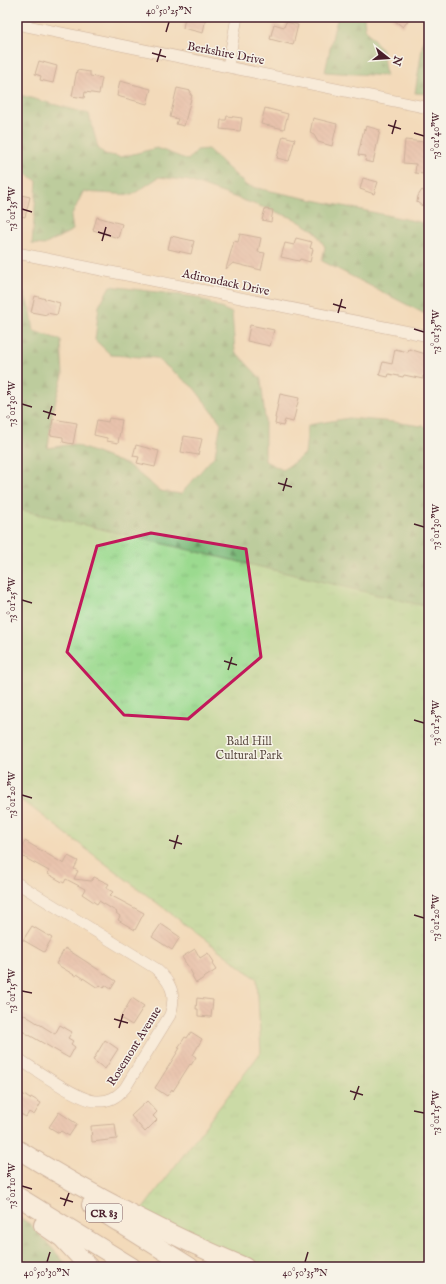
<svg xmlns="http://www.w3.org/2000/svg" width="446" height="1284" font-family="'IM FELL English',serif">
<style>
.forest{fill:url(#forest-firs);stroke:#636c52}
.park{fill:url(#park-tufts);stroke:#727c5d}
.building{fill:url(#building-back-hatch)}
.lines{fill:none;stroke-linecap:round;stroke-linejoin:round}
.minor-casing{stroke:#9e7c72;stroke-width:12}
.trunk-casing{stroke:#9e7c72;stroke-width:20}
.minor{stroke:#fff;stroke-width:11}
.trunk{stroke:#fff;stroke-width:18}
.marked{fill:none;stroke:#c2185b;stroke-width:3;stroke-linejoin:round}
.ticks{fill:none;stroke:#4a1f2b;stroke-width:1.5}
.labels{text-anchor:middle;stroke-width:3;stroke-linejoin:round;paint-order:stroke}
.shield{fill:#f7f3e8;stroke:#7e5f64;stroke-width:1}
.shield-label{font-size:11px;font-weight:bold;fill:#4a1f2b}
.street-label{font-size:12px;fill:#4a1f2b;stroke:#f7f3e8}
.park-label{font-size:12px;fill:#5e4e44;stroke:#f7f3e8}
.neatline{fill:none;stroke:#4a1f2b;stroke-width:1.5}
.ticks-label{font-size:10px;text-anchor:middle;fill:#4a1f2b}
</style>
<defs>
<pattern id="forest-firs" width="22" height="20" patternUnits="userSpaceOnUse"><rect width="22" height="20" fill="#7cba7a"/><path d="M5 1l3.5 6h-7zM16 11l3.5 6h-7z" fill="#689764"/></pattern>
<pattern id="park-tufts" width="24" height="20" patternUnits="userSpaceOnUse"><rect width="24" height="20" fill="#9bda8f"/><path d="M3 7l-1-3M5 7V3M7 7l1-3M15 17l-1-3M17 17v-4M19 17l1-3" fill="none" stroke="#87bb7c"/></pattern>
<pattern id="building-back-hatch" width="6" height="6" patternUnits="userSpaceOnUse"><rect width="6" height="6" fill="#dda59d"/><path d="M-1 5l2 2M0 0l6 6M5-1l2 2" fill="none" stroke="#b58680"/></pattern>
</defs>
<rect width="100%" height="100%" fill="#f7f3e8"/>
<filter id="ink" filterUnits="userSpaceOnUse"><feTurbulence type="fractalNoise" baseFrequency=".025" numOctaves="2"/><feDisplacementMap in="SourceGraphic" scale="8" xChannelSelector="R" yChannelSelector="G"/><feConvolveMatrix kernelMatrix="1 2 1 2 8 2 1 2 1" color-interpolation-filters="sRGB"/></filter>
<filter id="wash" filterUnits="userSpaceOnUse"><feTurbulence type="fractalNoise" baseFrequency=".012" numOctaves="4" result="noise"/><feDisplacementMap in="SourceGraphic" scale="16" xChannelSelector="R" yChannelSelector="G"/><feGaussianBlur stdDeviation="0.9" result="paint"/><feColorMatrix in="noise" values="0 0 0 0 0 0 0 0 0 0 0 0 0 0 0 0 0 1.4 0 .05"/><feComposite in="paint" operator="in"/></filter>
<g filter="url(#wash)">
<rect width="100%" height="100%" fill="#f3daba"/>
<!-- forest -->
<g class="forest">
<polygon points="338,17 364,17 365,28 382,50 386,76 325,72 334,30"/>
<polygon points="427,17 429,17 429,94 415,93"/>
<polygon points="20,95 89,114 98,148 105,154 121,157 157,148 188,160 197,150 208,149 247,186 429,224 429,316 322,261 325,247 315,231 293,218 189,181 159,177 132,195 83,192 71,217 73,230 44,245 32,244 37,181 17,168 17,99"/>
<polygon points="17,275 31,312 34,331 61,340 63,375 52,414 48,448 73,444 128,465 160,491 181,494 215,455 221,423 194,388 156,358 111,355 95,340 99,306 110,286 196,297 232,313 235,351 261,379 265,418 265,461 283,470 305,454 308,425 349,418 394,422 429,427 429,726 265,1053 260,978 17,784"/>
<polygon points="17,1216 30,1224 69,1267 17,1267"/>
</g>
<!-- park -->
<polygon class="park" points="17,509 429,607 429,1267 261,1267 139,1214 261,1052 257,979 27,804 17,798"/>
<g id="blocks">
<!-- building -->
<g class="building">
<polygon points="185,17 206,17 203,33 183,28"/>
<polygon points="390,17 411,17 403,27"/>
<polygon points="286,22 298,25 293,45 270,39 274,24 284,27"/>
<polygon points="39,61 57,66 53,83 40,80 41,76 35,74"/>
<polygon points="77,70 90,72 90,76 102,78 99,94 85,92 84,98 72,96"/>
<polygon points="120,81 151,89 147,104 117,96"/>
<polygon points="177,88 191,91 190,95 192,95 184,126 176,124 178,119 170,117"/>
<polygon points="265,108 288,114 284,129 261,124"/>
<polygon points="227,116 242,118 240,131 220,129 221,120 226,120"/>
<polygon points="313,118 337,124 332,146 318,142 314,135 310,133"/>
<polygon points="366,126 380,130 373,163 365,161 366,156 358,155 364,129 365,130"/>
<polygon points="283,136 295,139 289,161 277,158"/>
<polygon points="405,140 425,142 424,174 415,173 416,164 403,163"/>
<polygon points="363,178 378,182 374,194 360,189"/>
<polygon points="422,190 429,195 429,197 422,206 417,202 418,196"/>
<polygon points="17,194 30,197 25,217 17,215"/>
<polygon points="265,209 273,210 271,222 262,220"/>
<polygon points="97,217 122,224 118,238 93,230"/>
<polygon points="240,234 261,238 258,252 265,253 261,270 233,263 226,269 234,241 238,242"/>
<polygon points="171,236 194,241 191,254 168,249"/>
<polygon points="296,238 312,242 310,248 313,249 310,262 300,259 299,261 281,257 285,243 294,245"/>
<polygon points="35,296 60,303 57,315 47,313 47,315 31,312"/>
<polygon points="250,325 274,330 270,346 247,341"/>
<polygon points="395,349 408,352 409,349 429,355 429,365 426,376 423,376 423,379 404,375 403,377 389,374 388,377 379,375 383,362 392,364"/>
<polygon points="280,394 299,398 293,422 285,420 283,426 275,424 276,418 275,418"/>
<polygon points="109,418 122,420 118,443 107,441 107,438 94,435 97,420 108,422"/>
<polygon points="53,419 77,423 73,444 63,442 63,437 50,435"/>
<polygon points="184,436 202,439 198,455 181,452"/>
<polygon points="136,445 159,451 155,467 137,463 139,457 133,456"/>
<polygon points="25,841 64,864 68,856 78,861 74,869 78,871 74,879 91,881 94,877 109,884 106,888 113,892 110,895 144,913 135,930 118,920 120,916 116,913 117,912 99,901 97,904 82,894 85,889 66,879 64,883 48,874 49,871 18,854"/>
<polygon points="161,924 180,937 172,950 152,937"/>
<polygon points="32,926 52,938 44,952 23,940"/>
<polygon points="65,948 116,981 111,989 105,985 104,988 100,985 98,988 77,974 76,976 56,964"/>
<polygon points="195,949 200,958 208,953 214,962 212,964 216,970 196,983 192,976 193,975 182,957"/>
<polygon points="132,998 144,1006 132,1025 120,1018"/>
<polygon points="197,998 213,1000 211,1017 198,1016 198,1009 196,1009"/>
<polygon points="23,1014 55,1034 60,1025 72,1032 68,1038 73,1041 71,1044 75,1047 69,1058 17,1028 17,1024"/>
<polygon points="191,1032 202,1039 193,1055 196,1057 191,1065 190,1064 173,1091 172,1089 167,1096 155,1088 180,1048 178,1048 185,1037 187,1038"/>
<polygon points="105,1040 118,1049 105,1069 93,1060"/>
<polygon points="21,1093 30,1099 31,1097 41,1103 34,1115 29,1112 26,1117 17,1112 17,1100"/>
<polygon points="147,1101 157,1112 153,1116 157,1120 145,1132 131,1116"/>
<polygon points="59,1112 77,1124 69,1136 61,1131 59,1133 49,1127"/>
<polygon points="115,1124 117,1139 92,1142 91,1126"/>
</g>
</g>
</g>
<g filter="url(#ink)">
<use href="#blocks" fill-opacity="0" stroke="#9e7c72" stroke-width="1"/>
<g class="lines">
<defs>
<g id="minor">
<polyline points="17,24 429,108"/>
<polyline points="228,66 237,17"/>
<polyline points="17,253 429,336"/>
<path d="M17 883 155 968C171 982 177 994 170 1015L125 1088C117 1097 109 1102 96 1101 79 1101 33 1068 17 1058"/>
</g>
<g id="trunk">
<path d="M17 1149C90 1194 166 1234 245 1267"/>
<polyline points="17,1196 132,1267"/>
<polyline points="91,1205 190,1267"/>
<polyline points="43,1225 62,1238 89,1267"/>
</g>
</defs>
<!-- minor casing -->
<use href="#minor" class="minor-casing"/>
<!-- trunk casing -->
<use href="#trunk" class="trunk-casing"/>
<!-- minor -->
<use href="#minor" class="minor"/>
<!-- trunk -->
<use href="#trunk" class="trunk"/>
</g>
</g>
<!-- marked area -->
<path d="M0 0H446V1284H0ZM151 533 246 549 261 657 188 719 124 715 67 652 97 546Z" fill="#f3daba" fill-opacity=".55" fill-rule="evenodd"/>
<path class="marked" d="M151 533 246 549 261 657 188 719 124 715 67 652 97 546Z"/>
<!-- ticks -->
<path class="ticks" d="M166 32 169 22M152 53 166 57M157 62 161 49M388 125 401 129M414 133 424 136M392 134 396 120M22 209 32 212M98 232 111 236M102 241 106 227M333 304 346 308M338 313 342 299M414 329 424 332M22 404 32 407M43 411 56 415M48 419 52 406M278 483 292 487M283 491 287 478M414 524 424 527M22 600 32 603M224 661 237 665M228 670 232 657M414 720 424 723M22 795 32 798M169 840 182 844M174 849 178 835M414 915 424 918M22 991 32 993M114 1019 128 1023M119 1028 123 1014M350 1091 363 1095M354 1100 359 1086M414 1111 424 1113M22 1186 32 1189M60 1198 73 1202M64 1206 69 1193M47 1262 50 1252M305 1262 308 1252"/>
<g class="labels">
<!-- shield labels -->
<rect class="shield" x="86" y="1204" width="36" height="18" rx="3"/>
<g class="shield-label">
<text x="104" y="1217">CR 83</text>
</g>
<!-- street labels -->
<g class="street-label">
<text transform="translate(226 53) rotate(11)" y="4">Berkshire Drive</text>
<text transform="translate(226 282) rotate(12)" y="4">Adirondack Drive</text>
<text transform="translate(134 1046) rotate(-58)" y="4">Rosemont Avenue</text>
</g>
<!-- park labels -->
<g class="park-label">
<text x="249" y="745">Bald Hill<tspan x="249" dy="14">Cultural Park</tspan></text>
</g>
</g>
<!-- margin -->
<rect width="446" height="1284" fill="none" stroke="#f7f3e8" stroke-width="44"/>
<!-- north arrow -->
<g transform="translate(388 58) rotate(107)" stroke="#f7f3e8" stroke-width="3" paint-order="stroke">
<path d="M0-3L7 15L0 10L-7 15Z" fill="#4a1f2b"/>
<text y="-6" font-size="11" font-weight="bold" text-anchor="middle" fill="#4a1f2b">N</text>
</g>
<rect x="22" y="22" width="402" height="1240" class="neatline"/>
<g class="ticks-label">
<text x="169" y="14">40°50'25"N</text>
<text transform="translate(435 136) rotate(-90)" y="4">73°01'40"W</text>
<text transform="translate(11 209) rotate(-90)" y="4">73°01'35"W</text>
<text transform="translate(435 332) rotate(-90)" y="4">73°01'35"W</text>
<text transform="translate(11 404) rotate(-90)" y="4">73°01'30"W</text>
<text transform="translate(435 527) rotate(-90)" y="4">73°01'30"W</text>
<text transform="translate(11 600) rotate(-90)" y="4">73°01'25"W</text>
<text transform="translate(435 723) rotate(-90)" y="4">73°01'25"W</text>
<text transform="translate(11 795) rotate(-90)" y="4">73°01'20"W</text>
<text transform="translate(435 918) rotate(-90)" y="4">73°01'20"W</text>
<text transform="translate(11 991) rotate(-90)" y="4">73°01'15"W</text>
<text transform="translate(435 1113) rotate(-90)" y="4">73°01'15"W</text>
<text transform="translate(11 1186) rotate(-90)" y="4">73°01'10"W</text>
<text x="47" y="1276">40°50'30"N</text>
<text x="305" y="1276">40°50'35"N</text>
</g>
</svg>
